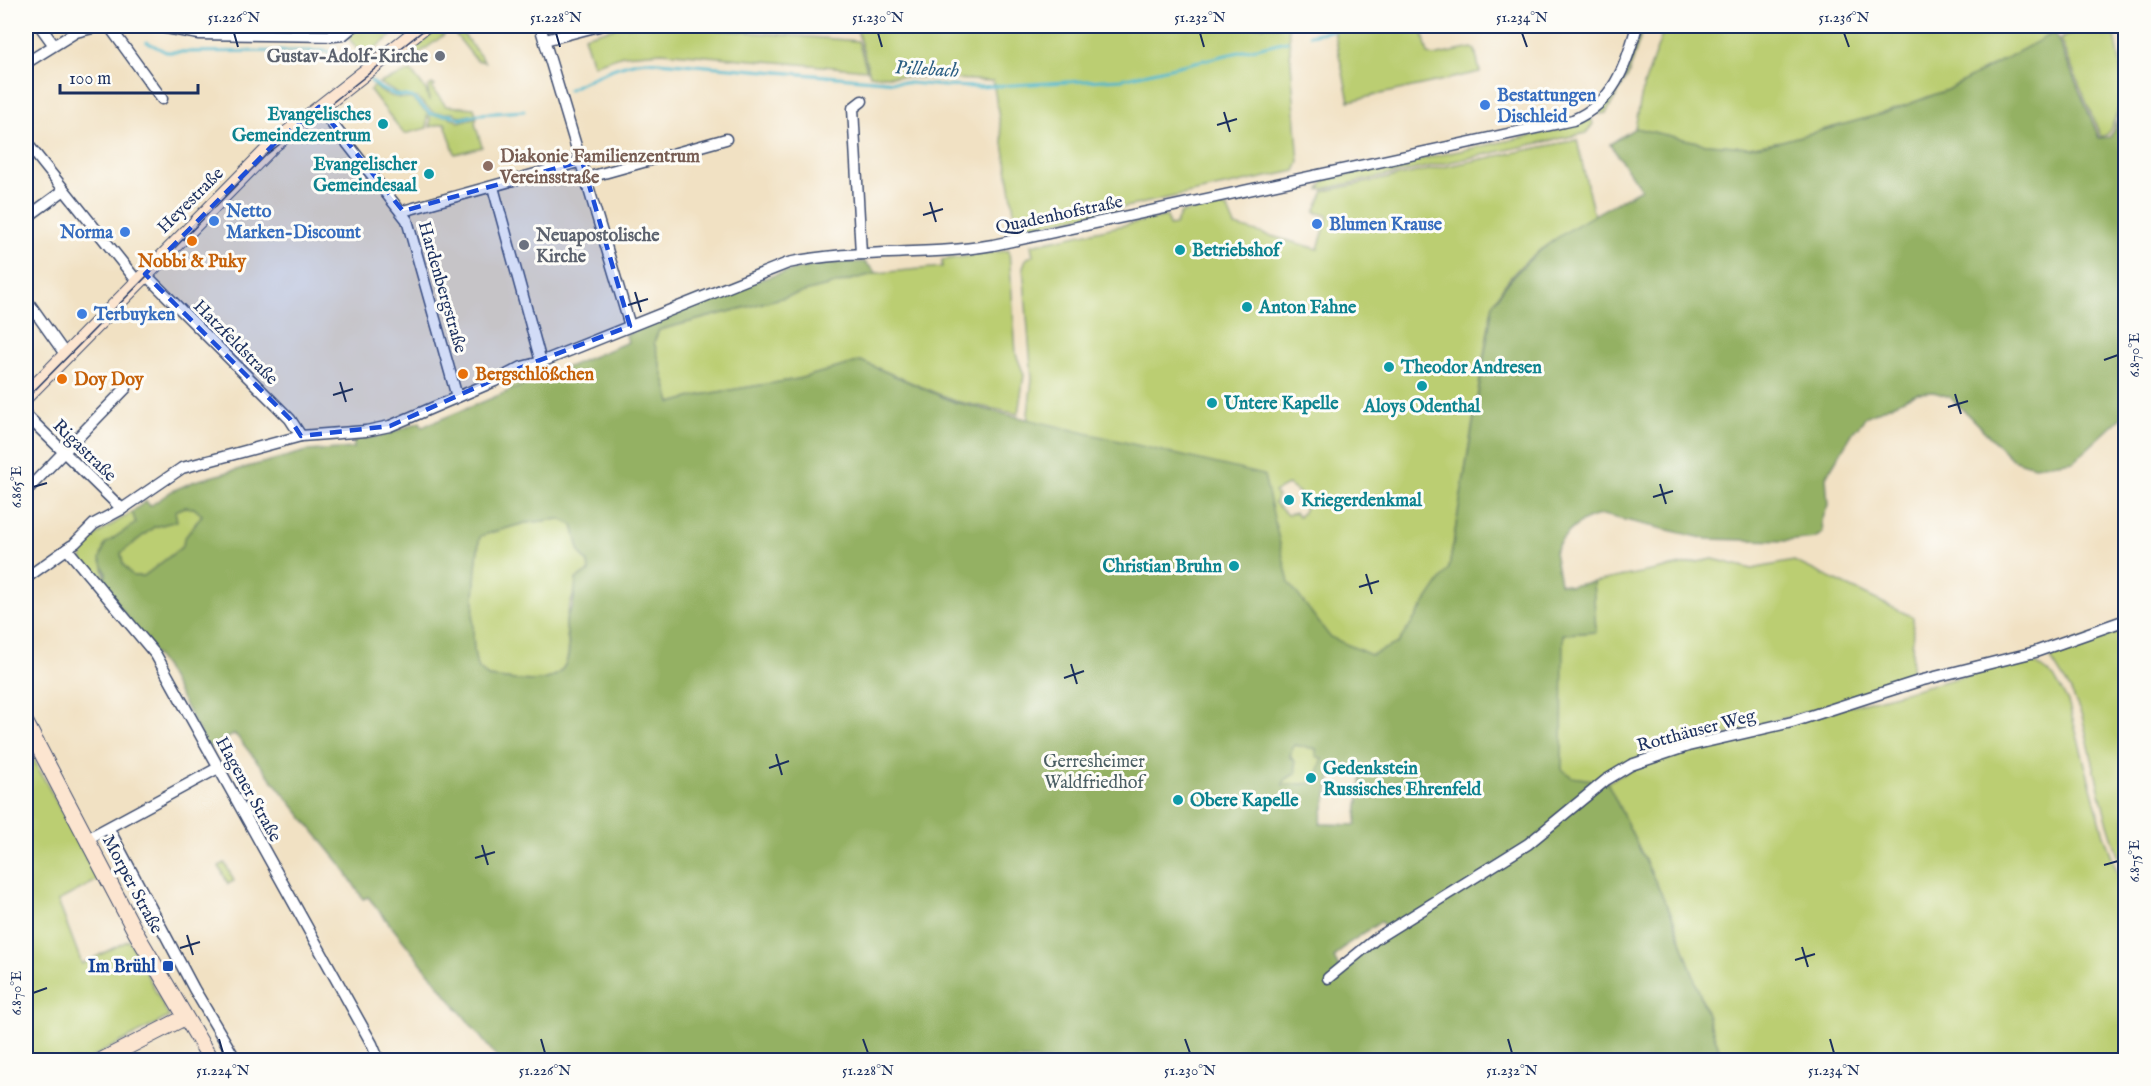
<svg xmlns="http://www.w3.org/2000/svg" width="2151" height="1086" font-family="'IM FELL English',serif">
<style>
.green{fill:#bbce72;stroke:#6b7e68;stroke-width:1.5;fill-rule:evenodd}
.forest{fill:#94b164;stroke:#587061;stroke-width:1.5;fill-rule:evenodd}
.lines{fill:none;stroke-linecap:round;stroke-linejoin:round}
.stream{stroke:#4db7cb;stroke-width:3}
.street-casing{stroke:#3b4a6d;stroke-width:13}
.secondary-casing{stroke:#3b4a6d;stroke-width:17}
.street{stroke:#fff;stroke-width:10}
.secondary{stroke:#fce5d0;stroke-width:15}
.tram{stroke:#1b2f5e;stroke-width:1.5}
.marked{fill:#1d4ed8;fill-opacity:0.2;stroke:#1d4ed8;stroke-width:4.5;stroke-dasharray:12 8;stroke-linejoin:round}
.ticks{fill:none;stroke:#1b2f5e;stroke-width:2}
.worship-dot{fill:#6b7280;stroke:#fdfcf7;stroke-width:2}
.shop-dot{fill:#3f7fe0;stroke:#fdfcf7;stroke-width:2}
.culture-dot{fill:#0f9aa8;stroke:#fdfcf7;stroke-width:2}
.education-dot{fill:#8d6e63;stroke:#fdfcf7;stroke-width:2}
.food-dot{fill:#e8710a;stroke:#fdfcf7;stroke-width:2}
.transit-dot{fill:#1a4fb4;stroke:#fdfcf7;stroke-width:2}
.labels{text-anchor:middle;stroke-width:6;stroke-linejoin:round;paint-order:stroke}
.worship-label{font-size:18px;font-weight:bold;fill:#5b616d;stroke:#fdfcf7;text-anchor:end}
.shop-label{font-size:18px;font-weight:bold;fill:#366cbe;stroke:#fdfcf7;text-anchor:start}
.culture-label{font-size:18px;font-weight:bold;fill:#0d838f;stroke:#fdfcf7;text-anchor:start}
.education-label{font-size:18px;font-weight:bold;fill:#785e54;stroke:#fdfcf7;text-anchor:start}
.street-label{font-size:18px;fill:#1b2f5e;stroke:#fdfcf7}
.food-label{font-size:18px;font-weight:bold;fill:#c56008;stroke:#fdfcf7;text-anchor:start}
.park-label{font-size:18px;fill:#4b5f64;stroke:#fdfcf7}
.transit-label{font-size:18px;font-weight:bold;fill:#164399;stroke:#fdfcf7;text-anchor:end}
.water-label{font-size:20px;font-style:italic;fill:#2c5f84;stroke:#fdfcf7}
.neatline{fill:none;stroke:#1b2f5e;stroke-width:2}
.ticks-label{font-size:15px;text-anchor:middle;fill:#1b2f5e}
</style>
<rect width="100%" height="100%" fill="#fdfcf7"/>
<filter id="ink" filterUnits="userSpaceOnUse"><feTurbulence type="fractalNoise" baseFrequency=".0167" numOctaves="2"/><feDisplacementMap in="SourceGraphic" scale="12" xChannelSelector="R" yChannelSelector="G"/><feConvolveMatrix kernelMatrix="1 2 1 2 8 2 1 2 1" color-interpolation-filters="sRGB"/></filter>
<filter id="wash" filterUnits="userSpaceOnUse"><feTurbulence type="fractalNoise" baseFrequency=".008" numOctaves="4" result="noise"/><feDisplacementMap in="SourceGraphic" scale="24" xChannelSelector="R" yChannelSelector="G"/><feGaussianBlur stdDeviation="1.35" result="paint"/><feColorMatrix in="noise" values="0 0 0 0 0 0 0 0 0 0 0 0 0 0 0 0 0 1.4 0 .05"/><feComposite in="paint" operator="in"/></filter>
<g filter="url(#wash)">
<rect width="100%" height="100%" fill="#f1e1c3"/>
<!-- green -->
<g class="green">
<polygon points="361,26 383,26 391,36 363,57 347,36"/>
<polygon points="449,26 457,26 485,62 476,60"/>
<polygon points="621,26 675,26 858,41 867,70 662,52 623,55 593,65 584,36"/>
<polygon points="856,26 1288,26 1299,162 1295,171 1017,230 993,81 870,75"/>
<polygon points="1333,26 1421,26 1428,54 1433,56 1472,48 1475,50 1480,72 1349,101"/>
<polygon points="1642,26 1644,26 1628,76 1606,113 1600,114 1598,111 1624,80"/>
<polygon points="1665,26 2069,26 1947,90 1882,114 1782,141 1749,147 1706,144 1635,128 1643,88"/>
<path d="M2088 26H2113C2121 67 2130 93 2108 134L2101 137 2060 39Z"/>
<polygon points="438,28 444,35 409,61 404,55"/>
<polygon points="411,71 426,90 429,101 428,87 432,84 435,86 432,88 446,106 474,108 476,114 460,117 454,113 434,113 417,98 398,94 379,83"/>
<path d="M375 86C383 96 400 99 412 99L430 115 448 116 459 122 477 117 475 123 482 147 455 154 445 123 430 127V118L427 116V128L404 134 370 90Z"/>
<polygon points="1591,117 1593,124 1586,133 1319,190 1324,181 1331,178 1558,130"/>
<path d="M1577 140 1594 216C1557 238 1513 261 1494 303 1490 311 1490 321 1488 330L1449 568 1454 584 1450 616 1466 642 1480 729 1421 764 1395 789 1370 829 1313 827 1300 840 1292 909 1309 928 1332 922 1364 904 1414 883 1465 833 1485 821 1516 819 1551 791 1563 634 1596 632 1593 582 1713 559 1752 569 1794 561 1913 617 1912 671 1891 685 1853 699 1642 758 1559 803 1519 833 1506 866 1551 1060H1084L1079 1021 1072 1013 1077 1005 818 791 751 771 730 746 724 701 752 642 755 638 811 624 874 601 924 593 1003 605C1029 580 1042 572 1047 535L1018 503 1032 379 1023 267 1026 259 1033 255 1031 245 1167 216 1169 226 1175 225 1181 213 1218 205 1228 209 1235 226 1318 249 1328 216 1315 212 1324 191ZM1287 485C1302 492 1312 504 1299 517L1295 513 1287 515 1275 503 1277 496 1274 492ZM1333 769 1352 775 1353 770 1362 773 1356 825 1320 824ZM1382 921 1387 929 1339 968 1334 958 1346 945Z"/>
<polygon points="1009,250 1016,354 1024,375 1018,414 955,401 861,361 798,379 700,395 671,403 654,342 659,330 877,273 942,267 942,260"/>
<polygon points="542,372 546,378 512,392 509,386"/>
<polygon points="185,507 194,508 202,515 184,539 183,546 144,576 132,576 123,564 121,553 154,527 176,521 175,511"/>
<path d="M132 512 136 523 105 544C98 559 106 573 105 588 99 582 86 571 83 563 76 542 116 523 132 512Z"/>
<path d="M560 519 573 525 580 553 588 563 589 571 580 578C576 589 566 612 566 622 565 633 570 643 568 655 562 692 514 679 488 677 485 674 481 670 478 667 468 648 476 559 480 536L525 523Z"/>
<polygon points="2125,625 2125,878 2105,814 2082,716 2070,689 2051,659 2056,648"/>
<polygon points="2029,659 2054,677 2068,702 2104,835 2125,894 2125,1060 1723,1060 1673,918 1607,782 1660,756"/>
<polygon points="26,745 98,880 58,901 82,964 129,940 169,1017 87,1060 26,1060"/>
<polygon points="225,863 234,881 228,884 219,866"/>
</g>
<!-- forest -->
<path class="forest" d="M2055 32 2099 138 2110 137 2123 107 2125 92V414L2074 461 2034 466 2012 459 1950 397 1934 392 1917 393 1867 416 1853 432 1826 477 1828 505 1822 521 1823 533 1815 538 1786 541 1707 539 1603 515C1582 516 1564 534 1554 552L1560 583 1570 586 1593 582 1596 632 1563 634 1562 769 1572 777 1607 782 1673 918 1723 1060H499L368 897 363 899 342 866 235 734 208 748 164 666 105 588 106 573 100 559 105 544 136 523 132 512 146 501 150 506 172 491 195 481 307 451 354 448 353 440 383 436 420 422 422 427 628 342 626 335C701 303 781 260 865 262L877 273 659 330 654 342 671 403 700 395 798 379 861 361 954 402 1264 475 1289 583 1330 637 1371 655 1398 643 1449 568 1493 304C1528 246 1584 221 1641 189L1610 144 1635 128 1706 144 1749 147 1782 141 1882 114 1947 90ZM185 507 194 508 202 515 184 539 183 546 144 576H133L123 564 121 553 154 527 177 521 175 511ZM560 519 573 525 580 553 588 563 589 571 576 579C575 588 575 599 572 607 569 613 566 616 566 624 566 635 571 645 568 656 561 692 514 679 488 677 485 674 481 670 478 667 468 649 476 559 480 536L525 523ZM1294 745 1316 749V756L1323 759 1314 783 1283 785 1285 780 1296 773 1295 762 1290 756ZM1333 769 1352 775 1353 770 1362 773 1356 825 1320 824ZM1381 921 1387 929 1339 968 1334 958 1346 945Z"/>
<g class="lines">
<!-- stream -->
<g class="stream">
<polyline points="1310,35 1353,26"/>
<polyline points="147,42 166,52 327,51 346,63"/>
<polyline points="371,81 381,89 396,95 412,97 431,114 451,115 460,119 479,114 524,111"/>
<path d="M568 90C593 77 617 64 646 61L945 86 979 87 1103 80 1122 79 1287 41"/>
</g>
</g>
</g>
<g filter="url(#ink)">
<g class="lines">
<defs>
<g id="street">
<polyline points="40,26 53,44"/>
<polyline points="109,26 162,99"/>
<polyline points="155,26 199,34 334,36 343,35 354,26"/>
<polyline points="540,26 630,326"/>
<polyline points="545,40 599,26"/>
<polyline points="26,63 76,32 101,26"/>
<polyline points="319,107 407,220 457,397"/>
<polyline points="26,142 137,281"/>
<polyline points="586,178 726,139"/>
<polyline points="493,187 541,362"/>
<polyline points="403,211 582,161"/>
<polyline points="26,218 63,191"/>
<polyline points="861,254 853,108 862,101"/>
<polyline points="145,274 290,419 301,436"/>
<polyline points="26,299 65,354"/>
<polyline points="507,378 525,374 538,364"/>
<polyline points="26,415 122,509"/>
<polyline points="26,491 126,388"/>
<path d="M75 543 94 524 122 509 182 468 301 436 366 431 390 426 495 381 522 367 541 362 788 263C855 248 925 257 993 245L1573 120C1615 102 1625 66 1637 26"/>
<polyline points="67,549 156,655 372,1044 377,1056 376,1060"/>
<polyline points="26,578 71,546"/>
<polyline points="109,829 194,989 236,1060"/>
<polyline points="87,839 218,768"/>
<polyline points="1328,978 1377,938 1528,844 1606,780 1631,765 1688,746 1792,722 1919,681 2035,652 2126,620"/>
</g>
<g id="secondary">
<polyline points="26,396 274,144 424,26"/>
<polyline points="26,723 136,933 211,1060"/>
<polyline points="102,1060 184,1018"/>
</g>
</defs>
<!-- street casing -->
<use href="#street" class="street-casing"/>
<!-- secondary casing -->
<use href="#secondary" class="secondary-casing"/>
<!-- street -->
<use href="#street" class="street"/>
<!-- secondary -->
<use href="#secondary" class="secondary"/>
<!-- tram -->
<polyline class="tram" points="26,399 266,155 429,26"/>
</g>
</g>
<!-- marked area -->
<path class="marked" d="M319 107 403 211 582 161 630 326 522 367 390 426 301 436 290 419 145 274 274 144Z"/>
<!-- ticks -->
<path class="ticks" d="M234 33 238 47M556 33 560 47M878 33 882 47M1200 33 1204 47M1522 33 1527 47M1844 33 1849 47M1224 112 1230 132M1217 125 1237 119M930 202 936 222M923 215 943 209M635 292 641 312M628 305 648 299M2104 360 2118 355M340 382 346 402M1955 394 1961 414M333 395 353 389M1948 407 1968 401M1660 484 1666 504M33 487 47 483M1653 497 1673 491M1366 574 1372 594M1359 587 1379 581M1071 664 1077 684M1064 678 1084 671M776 754 782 775M769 768 789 761M482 845 488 865M475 858 495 852M2104 865 2118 861M187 935 193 955M1802 947 1808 967M180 948 200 942M1795 960 1815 954M33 993 47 988M219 1039 223 1053M541 1039 545 1053M863 1039 868 1053M1185 1039 1190 1053M1508 1039 1512 1053M1830 1039 1834 1053"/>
<!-- markers -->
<g class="worship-dot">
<circle cx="440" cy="56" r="6"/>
<circle cx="524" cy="245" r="6"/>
</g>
<g class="shop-dot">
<circle cx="1485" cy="105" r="6"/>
<circle cx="214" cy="221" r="6"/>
<circle cx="1317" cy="224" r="6"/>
<circle cx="125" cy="232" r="6"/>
<circle cx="82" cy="314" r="6"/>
</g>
<g class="culture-dot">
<circle cx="383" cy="124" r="6"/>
<circle cx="429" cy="174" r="6"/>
<circle cx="1180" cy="250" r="6"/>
<circle cx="1247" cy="307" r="6"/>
<circle cx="1389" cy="367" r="6"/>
<circle cx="1422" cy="386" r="6"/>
<circle cx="1212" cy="403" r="6"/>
<circle cx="1289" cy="500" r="6"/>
<circle cx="1234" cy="566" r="6"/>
<circle cx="1311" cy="778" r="6"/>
<circle cx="1178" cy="800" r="6"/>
</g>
<circle class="education-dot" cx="488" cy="166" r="6"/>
<g class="food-dot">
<circle cx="192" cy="241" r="6"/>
<circle cx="463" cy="374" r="6"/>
<circle cx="62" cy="379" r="6"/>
</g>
<rect class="transit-dot" x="162" y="960" width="12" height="12" rx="3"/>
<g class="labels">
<!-- worship labels -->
<g class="worship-label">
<text x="428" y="62">Gustav-Adolf-Kirche</text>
<text x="536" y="241" text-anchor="start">Neuapostolische<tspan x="536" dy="21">Kirche</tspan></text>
</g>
<!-- shop labels -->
<g class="shop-label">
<text x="1497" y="101">Bestattungen<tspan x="1497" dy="21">Dischleid</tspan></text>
<text x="226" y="217">Netto<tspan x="226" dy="21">Marken-Discount</tspan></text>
<text x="1329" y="230">Blumen Krause</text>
<text x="113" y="238" text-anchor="end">Norma</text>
<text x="94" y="320">Terbuyken</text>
</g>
<!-- culture labels -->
<g class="culture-label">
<text x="371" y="120" text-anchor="end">Evangelisches<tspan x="371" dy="21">Gemeindezentrum</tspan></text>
<text x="417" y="170" text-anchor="end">Evangelischer<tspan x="417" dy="21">Gemeindesaal</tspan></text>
<text x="1192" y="256">Betriebshof</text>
<text x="1259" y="313">Anton Fahne</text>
<text x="1401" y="373">Theodor Andresen</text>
<text x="1224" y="409">Untere Kapelle</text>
<text x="1422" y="412" text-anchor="middle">Aloys Odenthal</text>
<text x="1301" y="506">Kriegerdenkmal</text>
<text x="1222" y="572" text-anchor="end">Christian Bruhn</text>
<text x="1323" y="774">Gedenkstein<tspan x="1323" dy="21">Russisches Ehrenfeld</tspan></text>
<text x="1190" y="806">Obere Kapelle</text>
</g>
<!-- education labels -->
<g class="education-label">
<text x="500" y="162">Diakonie Familienzentrum<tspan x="500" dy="21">Vereinsstraße</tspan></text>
</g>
<!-- street labels -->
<g class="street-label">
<text transform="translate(190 200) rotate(-45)" y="6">Heyestraße</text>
<text transform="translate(1059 214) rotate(-12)" y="6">Quadenhofstraße</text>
<text transform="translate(443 287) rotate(74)" y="6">Hardenbergstraße</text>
<text transform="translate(236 342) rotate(45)" y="6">Hatzfeldstraße</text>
<text transform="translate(85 450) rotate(44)" y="6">Rigastraße</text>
<text transform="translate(1696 730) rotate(-15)" y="6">Rotthäuser Weg</text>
<text transform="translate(249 789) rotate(61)" y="6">Hagener Straße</text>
<text transform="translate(133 884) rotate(62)" y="6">Morper Straße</text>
</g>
<!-- food labels -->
<g class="food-label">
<text x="192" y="267" text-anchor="middle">Nobbi &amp; Puky</text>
<text x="475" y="380">Bergschlößchen</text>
<text x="74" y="385">Doy Doy</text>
</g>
<!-- park labels -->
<g class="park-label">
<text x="1094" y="767">Gerresheimer<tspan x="1094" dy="21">Waldfriedhof</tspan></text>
</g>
<!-- transit labels -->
<g class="transit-label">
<text x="156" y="972">Im Brühl</text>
</g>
<!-- water labels -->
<g class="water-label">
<text transform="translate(927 68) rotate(3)" y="7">Pillebach</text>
</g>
</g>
<!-- margin -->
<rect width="2151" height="1086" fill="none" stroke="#fdfcf7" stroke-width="66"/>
<!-- scale -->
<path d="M60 84v9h138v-9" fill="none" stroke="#1b2f5e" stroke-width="3"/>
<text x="69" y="84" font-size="18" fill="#1b2f5e" stroke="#fdfcf7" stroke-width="4.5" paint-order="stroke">100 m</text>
<rect x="33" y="33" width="2085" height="1020" class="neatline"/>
<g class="ticks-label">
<text x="234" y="22">51.226°N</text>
<text x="556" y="22">51.228°N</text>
<text x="878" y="22">51.230°N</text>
<text x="1200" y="22">51.232°N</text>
<text x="1522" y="22">51.234°N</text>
<text x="1844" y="22">51.236°N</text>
<text transform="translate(2134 355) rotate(-90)" y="5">6.870°E</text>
<text transform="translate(16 487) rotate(-90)" y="5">6.865°E</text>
<text transform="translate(2134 861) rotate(-90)" y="5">6.875°E</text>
<text transform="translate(16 993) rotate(-90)" y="5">6.870°E</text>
<text x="223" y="1075">51.224°N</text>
<text x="545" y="1075">51.226°N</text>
<text x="868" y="1075">51.228°N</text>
<text x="1190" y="1075">51.230°N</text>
<text x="1512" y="1075">51.232°N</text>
<text x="1834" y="1075">51.234°N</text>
</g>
</svg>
